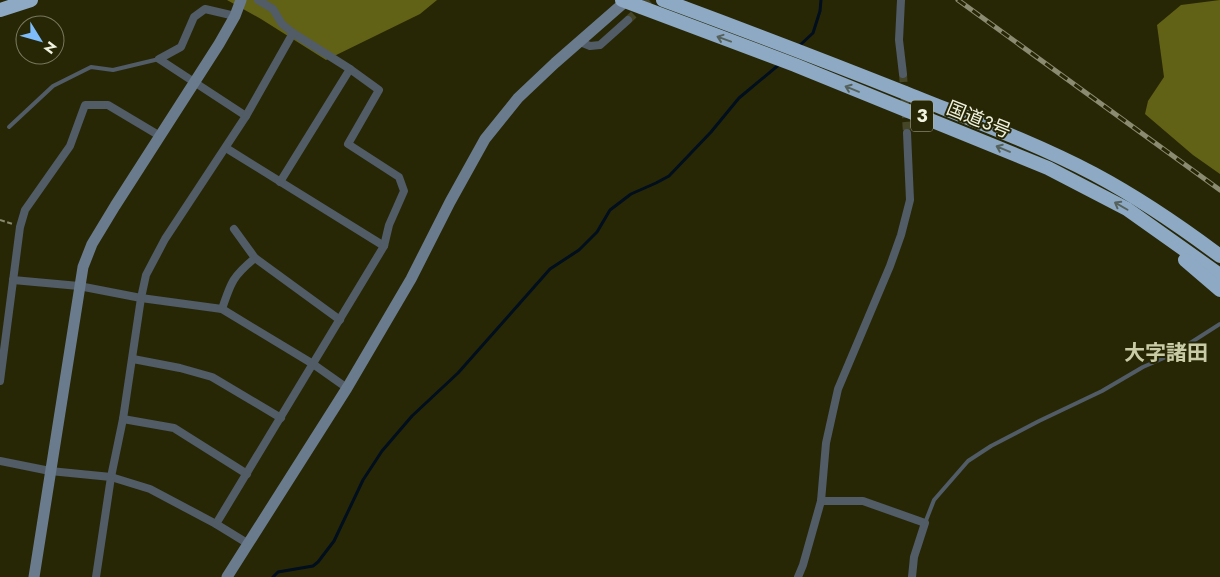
<svg xmlns="http://www.w3.org/2000/svg" width="1220" height="577" font-family="Jost,'Noto Sans JP',sans-serif">
<style>
.forest{fill:#626216}
.lines{fill:none;stroke-linecap:round;stroke-linejoin:round}
.stream{stroke:#010e1d;stroke-width:3}
.street-tunnel{stroke:#454527;stroke-width:8;stroke-dasharray:8 4;stroke-linecap:butt}
.path{stroke:#88886e;stroke-width:2;stroke-dasharray:5 2.5;stroke-linecap:butt}
.lane{stroke:#515c67;stroke-width:4}
.street{stroke:#515c67;stroke-width:8}
.secondary{stroke:#6a7b8d;stroke-width:11}
.highway{stroke:#8da9c4;stroke-width:14}
.rail-casing{stroke:#8b8b71;stroke-width:5}
.rail{stroke:#272706;stroke-width:3;stroke-dasharray:9;stroke-linecap:butt}
.oneway{stroke:#55625b}
.labels{text-anchor:middle;stroke-width:4;stroke-linejoin:round;paint-order:stroke}
.shield{fill:#272706;stroke:#b4b59e;stroke-width:1}
.shield-label{font-size:18px;font-weight:bold;fill:#f1f2df}
.street-label{font-size:19px;fill:#f1f2df;stroke:#272706}
.quarter-label{font-size:21px;font-weight:bold;fill:#c9cba6;stroke:#272706}
</style>
<rect width="100%" height="100%" fill="#272706"/>
<!-- forest -->
<g class="forest">
<polygon points="227,0 437,0 420,14 326,60 261,19"/>
<polygon points="1220,0 1220,174 1193,155 1145,114 1148,101 1164,77 1157,25 1181,5"/>
</g>
<g class="lines">
<!-- stream -->
<g class="stream">
<polyline points="798,47 813,33 820,11 821,0"/>
<polyline points="273,577 278,572 313,566 318,562 334,541 363,480 382,451 412,416 458,373 550,269 579,250 597,232 610,210 631,194 656,183 669,176 711,132 739,98 781,63"/>
</g>
<!-- street-tunnel -->
<g class="street-tunnel">
<polyline points="628,20 649,0"/>
<polyline points="903,74 907,133"/>
</g>
<!-- path -->
<polyline class="path" points="0,220 13,224"/>
<!-- lane -->
<g class="lane">
<polyline points="9,127 53,86 91,67 113,70 159,59"/>
<polyline points="925,523 934,500 968,461 991,446 1039,421 1102,391 1143,367 1173,354 1220,324"/>
</g>
<!-- street -->
<g class="street">
<polyline points="901,0 899,40 903,74"/>
<polyline points="235,16 205,9 194,17 181,47 159,59 246,116"/>
<polyline points="580,42 590,46 600,45 628,20"/>
<polyline points="226,148 384,246"/>
<polyline points="280,182 350,69"/>
<polyline points="234,229 255,258 340,320"/>
<polyline points="13,280 79,286 141,298 222,309 313,364 347,388"/>
<path d="M222 309C231 282 233 276 255 258"/>
<polyline points="133,359 180,368 212,377 281,418"/>
<polyline points="0,381 20,227 25,210 70,146 85,105 108,105 160,136"/>
<polyline points="123,419 174,428 247,474"/>
<polyline points="0,461 50,471 111,477 150,489 216,524 247,543"/>
<polyline points="821,501 863,501 925,523 914,557 912,577"/>
<polyline points="216,524 384,246 389,225 404,191 399,177 348,144 379,90 350,69 293,33 282,24 273,9 258,0"/>
<polyline points="96,577 111,477 123,419 141,298 146,275 165,239 246,116 293,33"/>
<polyline points="798,577 803,565 821,501 826,443 838,389 890,266 901,235 910,200 907,133"/>
</g>
<!-- secondary -->
<g class="secondary">
<polyline points="34,577 83,267 92,244 115,206 219,44 235,16 241,0"/>
<polyline points="227,577 347,388 411,279 450,202 485,139 518,98 555,63 627,0"/>
</g>
<!-- highway -->
<g class="highway">
<polyline points="622,0 795,65 1048,168 1127,209 1220,275"/>
<path d="M663 0C744 30 823 60 903 92 967 118 1033 142 1094 174 1139 198 1180 226 1220 256"/>
<polyline points="0,10 31,0"/>
<polyline points="1185,260 1220,290"/>
</g>
<defs>
<polyline id="rail" points="958,0 1220,190"/>
</defs>
<!-- rail casing -->
<use href="#rail" class="rail-casing"/>
<!-- rail -->
<use href="#rail" class="rail"/>
</g>
<!-- one-way arrows -->
<defs><path id="oneway-shaft" d="M-6 0H5M1.5-3L5.5 0L1.5 3" fill="none" stroke-width="1.6" stroke-linecap="round" stroke-linejoin="round" transform="scale(1.25)"/></defs>
<g class="oneway">
<use href="#oneway-shaft" transform="translate(724 39) rotate(-160)"/>
<use href="#oneway-shaft" transform="translate(852 89) rotate(-158)"/>
<use href="#oneway-shaft" transform="translate(1003 149) rotate(-157)"/>
<use href="#oneway-shaft" transform="translate(1121 206) rotate(-150)"/>
</g>
<g class="labels">
<!-- shield labels -->
<rect class="shield" x="911" y="100.5" width="22" height="31" rx="4"/>
<g class="shield-label">
<text x="922" y="122">3</text>
</g>
<!-- street labels -->
<g class="street-label">
<text transform="translate(979 119) rotate(22)" y="7">国道3号</text>
</g>
<!-- quarter labels -->
<g class="quarter-label">
<text x="1166" y="360">大字諸田</text>
</g>
</g>
<!-- north arrow -->
<g transform="translate(40 40) rotate(127)"><circle r="24" fill="#272706" stroke="#78785d"/>
<path d="M0-4L9 19L0 12L-9 19Z" fill="#7ebdf9"/>
<text y="-8" font-size="14" font-weight="bold" text-anchor="middle" fill="#f1f2df">N</text>
</g>
</svg>
